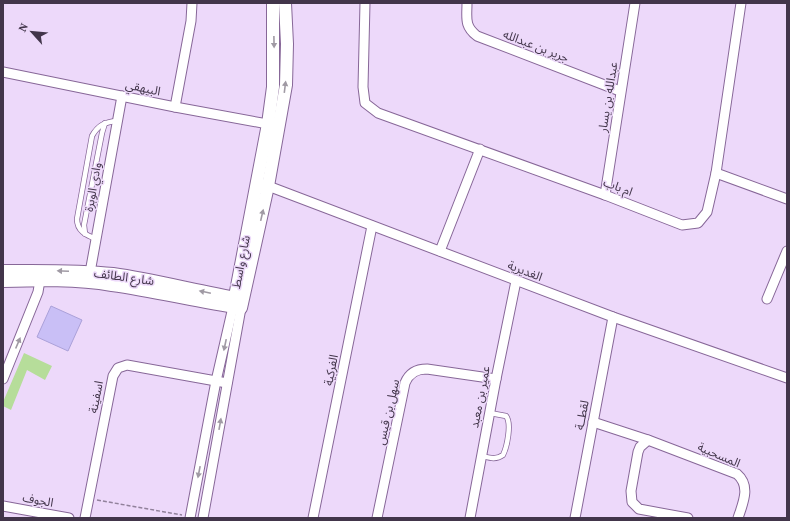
<svg xmlns="http://www.w3.org/2000/svg" width="790" height="521" font-family="'Source Serif 4','Noto Sans Arabic',serif">
<style>
.green{fill:#b6dd9a}
.building{fill:#c9bff6;stroke:#aba1d9}
.lines{fill:none;stroke-linecap:round;stroke-linejoin:round}
.lane-casing{stroke:#876798;stroke-width:6}
.street-casing{stroke:#876798;stroke-width:11}
.secondary-casing{stroke:#876798;stroke-width:14}
.path{stroke:#91819b;stroke-width:1.5;stroke-dasharray:4 2;stroke-linecap:butt}
.lane{stroke:#fff;stroke-width:4.5}
.street{stroke:#fff;stroke-width:9}
.secondary{stroke:#fff;stroke-width:12}
.oneway{fill:#a09aa4}
.labels{text-anchor:middle;stroke-width:3;stroke-linejoin:round;paint-order:stroke}
.street-label{font-size:12px;fill:#42354a;stroke:#edd9fa}
</style>
<rect width="100%" height="100%" fill="#edd9fa"/>
<!-- green -->
<polygon class="green" points="24,353 52,366 45,380 27,370 11,410 3,406 3,402"/>
<!-- building -->
<polygon class="building" points="51,306 82,320 68,351 37,337"/>
<g class="lines">
<defs>
<g id="lane">
<polyline points="85,234 84,225 102,133 105,123"/>
<path d="M96 239C86 235 77 231 77 219L92 136C98 125 105 122 117 121"/>
<path d="M482 456C490 458 496 460 503 455 507 447 512 423 506 416L490 413"/>
</g>
<g id="street">
<polyline points="365,3 363,87 365,103 378,113 605,195 682,225 698,223 707,212 716,173 741,3"/>
<path d="M467 3C467 18 464 26 477 36L620 91"/>
<polyline points="3,72 175,107 273,125"/>
<polyline points="175,107 191,21 192,3"/>
<polyline points="716,173 787,199"/>
<polyline points="263,186 268,186 613,317 787,378"/>
<polyline points="605,195 635,3"/>
<polyline points="440,251 480,149"/>
<polyline points="89,278 122,96"/>
<polyline points="767,299 787,251"/>
<polyline points="3,379 38,292 40,280 39,275"/>
<path d="M593 422 648 440 737 474C751 486 743 503 738 518"/>
<polyline points="648,440 640,447 638,452 631,491 632,502 639,509 688,518"/>
<polyline points="3,506 69,518"/>
<polyline points="85,518 113,376 118,368 127,365 227,383"/>
<polyline points="190,518 216,381 233,307"/>
<polyline points="203,518 241,308"/>
<polyline points="313,518 372,226"/>
<path d="M377 518 405 383C409 373 416 369 427 369L496 379"/>
<polyline points="470,518 496,379 516,281"/>
<polyline points="575,518 613,317"/>
</g>
<g id="secondary">
<path d="M3 271C39 271 77 270 113 274 156 280 199 292 242 299"/>
<path d="M3 281C39 280 76 279 112 285 156 291 198 302 241 308L268 186 286 85 287 44 285 3"/>
<polyline points="233,307 268,124 273,87 273,3"/>
</g>
</defs>
<!-- lane casing -->
<use href="#lane" class="lane-casing"/>
<!-- street casing -->
<use href="#street" class="street-casing"/>
<!-- secondary casing -->
<use href="#secondary" class="secondary-casing"/>
<!-- path -->
<polyline class="path" points="97,500 182,515"/>
<!-- lane -->
<use href="#lane" class="lane"/>
<!-- street -->
<use href="#street" class="street"/>
<!-- secondary -->
<use href="#secondary" class="secondary"/>
</g>
<!-- one-way arrows -->
<defs><path id="oneway-solid" d="M-6-.8H1V-3.2L6.5 0L1 3.2V.8H-6Z"/></defs>
<g class="oneway">
<use href="#oneway-solid" transform="translate(274 42) rotate(89)"/>
<use href="#oneway-solid" transform="translate(285 87) rotate(-83)"/>
<use href="#oneway-solid" transform="translate(262 215) rotate(-77)"/>
<use href="#oneway-solid" transform="translate(63 271) rotate(-178)"/>
<use href="#oneway-solid" transform="translate(205 292) rotate(-168)"/>
<use href="#oneway-solid" transform="translate(18 343) rotate(-67)"/>
<use href="#oneway-solid" transform="translate(225 345) rotate(102)"/>
<use href="#oneway-solid" transform="translate(220 424) rotate(-80)"/>
<use href="#oneway-solid" transform="translate(199 472) rotate(101)"/>
</g>
<g class="labels">
<!-- street labels -->
<g class="street-label">
<text transform="translate(536 46) rotate(21)" y="4">جرير بن عبدالله</text>
<text transform="translate(143 88) rotate(12)" y="4">البيهقي</text>
<text transform="translate(608 97) rotate(-81)" y="4">عبدالله بن يسار</text>
<text transform="translate(93 187) rotate(-80)" y="4">وادي الوبرة</text>
<text transform="translate(618 187) rotate(21)" y="4">ام باب</text>
<text transform="translate(241 262) rotate(-79)" y="4">شارع واسط</text>
<text transform="translate(525 271) rotate(21)" y="4">الغديرية</text>
<text transform="translate(124 277) rotate(8)" y="4">شارع الطائف</text>
<text transform="translate(331 370) rotate(-79)" y="4">الفركية</text>
<text transform="translate(96 397) rotate(-79)" y="4">اسفينة</text>
<text transform="translate(480 397) rotate(-79)" y="4">عمير بن معبد</text>
<text transform="translate(388 412) rotate(-77)" y="4">سهل بن قيس</text>
<text transform="translate(582 415) rotate(-79)" y="4">لقطــة</text>
<text transform="translate(719 455) rotate(23)" y="4">المسحبية</text>
<text transform="translate(38 500) rotate(11)" y="4">الجوف</text>
</g>
</g>
<!-- border -->
<rect width="790" height="521" fill="none" stroke="#42354a" stroke-width="8"/>
<!-- north arrow -->
<g transform="translate(32 32) rotate(297)" stroke="#edd9fa" stroke-width="3" paint-order="stroke">
<path d="M0-3L7 15L0 10L-7 15Z" fill="#42354a"/>
<text y="-6" font-size="11" font-weight="bold" text-anchor="middle" fill="#42354a">N</text>
</g>
</svg>
